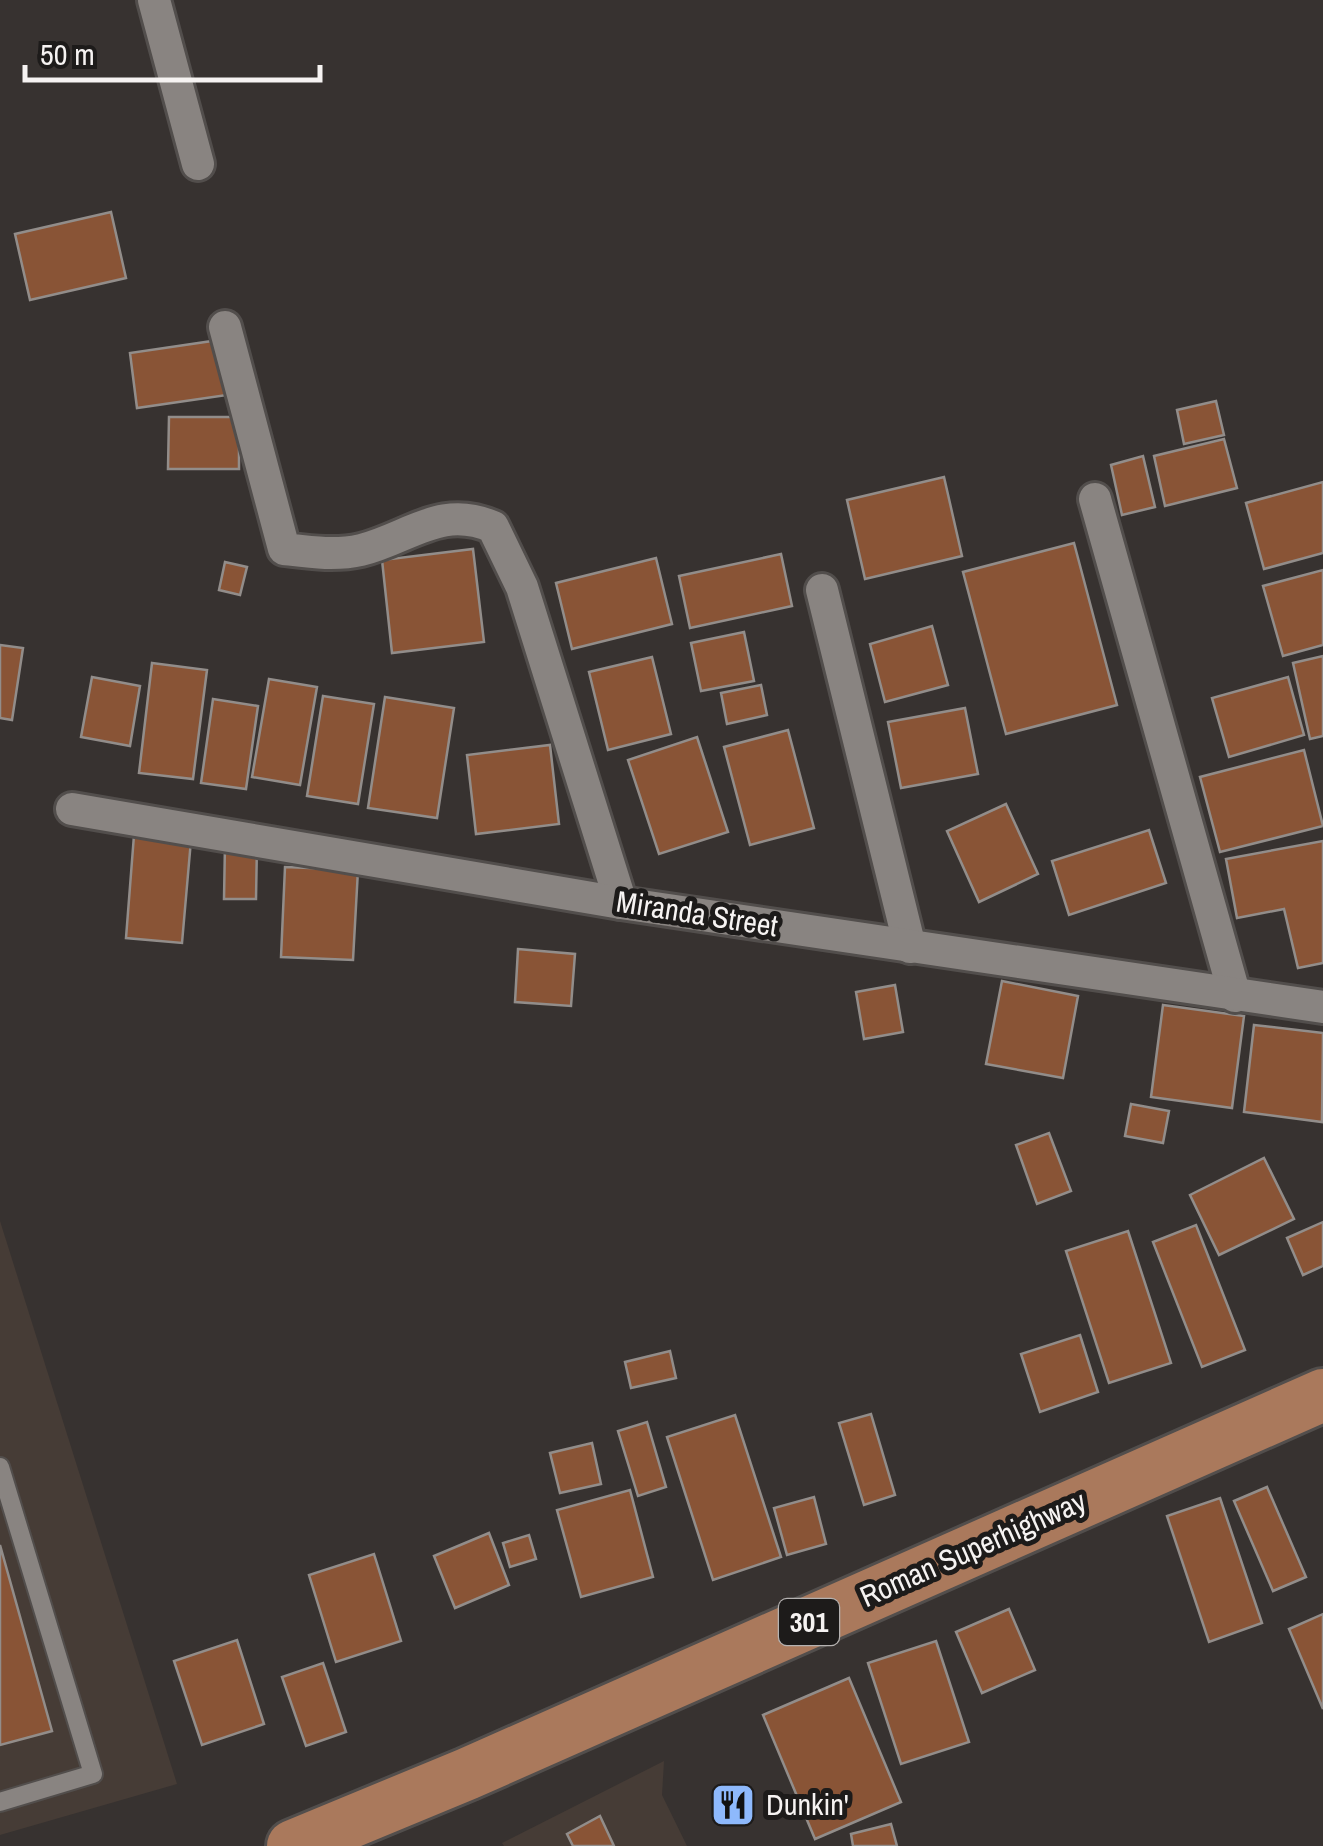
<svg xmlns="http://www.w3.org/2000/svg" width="1323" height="1846" font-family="'Archivo Narrow',sans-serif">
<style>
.built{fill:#463c36}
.building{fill:#895436;stroke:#928d8a;stroke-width:2.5}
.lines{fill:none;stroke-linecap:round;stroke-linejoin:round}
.service-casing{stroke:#524e4c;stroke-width:22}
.minor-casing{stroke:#524e4c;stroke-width:38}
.primary-casing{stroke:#524e4c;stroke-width:58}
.service{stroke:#898481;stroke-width:18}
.minor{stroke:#898481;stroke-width:32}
.primary{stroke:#aa795c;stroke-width:52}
.labels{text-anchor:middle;stroke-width:10;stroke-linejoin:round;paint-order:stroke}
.shield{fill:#1d1b1a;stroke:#b5b2b1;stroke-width:2.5}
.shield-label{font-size:28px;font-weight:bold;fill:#f6f3f2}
.street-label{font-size:30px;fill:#f6f3f2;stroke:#1d1b1a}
.poi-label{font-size:30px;fill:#f6f3f2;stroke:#1d1b1a;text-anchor:start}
</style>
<rect width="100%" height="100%" fill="#373230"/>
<!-- built -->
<g class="built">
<polygon points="0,1221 177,1784 0,1835"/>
<polygon points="664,1761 662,1795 687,1846 504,1846 502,1843"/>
</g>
<!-- building -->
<g class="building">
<polygon points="111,212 126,278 30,300 15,234"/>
<polygon points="219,340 227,395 137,408 130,353"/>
<polygon points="1216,401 1224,435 1184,444 1177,410"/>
<polygon points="169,417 239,417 239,469 168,469"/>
<polygon points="1224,439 1237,488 1165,506 1154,456"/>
<polygon points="1143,456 1155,507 1122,515 1111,465"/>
<polygon points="944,477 962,556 865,579 847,500"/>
<polygon points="1323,482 1323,553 1264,569 1246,503"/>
<polygon points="1074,543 1117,705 1006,734 963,572"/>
<polygon points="473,549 484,642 392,653 382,560"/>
<polygon points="781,554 792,606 690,628 679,576"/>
<polygon points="656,558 672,624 572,649 556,583"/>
<polygon points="225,562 247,567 240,595 219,590"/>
<polygon points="1323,570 1323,645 1283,656 1263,586"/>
<polygon points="932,626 948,685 885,702 870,644"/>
<polygon points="744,632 754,681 701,691 691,643"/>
<polygon points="0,645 23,648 12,720 0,718"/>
<polygon points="1323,656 1323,736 1310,739 1293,663"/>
<polygon points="652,657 671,734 608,750 589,672"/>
<polygon points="152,663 207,670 193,779 139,773"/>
<polygon points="92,677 140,686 130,746 81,737"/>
<polygon points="1288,677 1304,735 1229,757 1212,698"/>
<polygon points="269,679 317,687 300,785 252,777"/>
<polygon points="761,685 767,715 727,724 721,693"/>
<polygon points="323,696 374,704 358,804 307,796"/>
<polygon points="385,697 454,708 437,818 368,808"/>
<polygon points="213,699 258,706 246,789 201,783"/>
<polygon points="965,708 978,774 901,788 888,722"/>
<polygon points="788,730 814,828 750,845 724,747"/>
<polygon points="697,737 728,832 659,854 628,760"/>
<polygon points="550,745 559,824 476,834 467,755"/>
<polygon points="1304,750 1323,826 1220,852 1200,777"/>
<polygon points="1006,804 1038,874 979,902 947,831"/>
<polygon points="1149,830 1166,883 1069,915 1052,861"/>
<polygon points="134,835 191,840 182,943 126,938"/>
<polygon points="1323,841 1323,963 1298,968 1284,909 1237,918 1226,859"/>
<polygon points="225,844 257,844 256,899 224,899"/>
<polygon points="285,867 358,870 353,960 281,957"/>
<polygon points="518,949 575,954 571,1006 515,1002"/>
<polygon points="1002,981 1078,996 1063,1078 986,1064"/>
<polygon points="895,985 903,1032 864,1039 856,992"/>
<polygon points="1163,1005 1244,1016 1232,1108 1151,1097"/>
<polygon points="1254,1025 1323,1033 1322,1122 1244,1112"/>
<polygon points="1131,1104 1169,1111 1163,1143 1125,1136"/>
<polygon points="1049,1133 1071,1191 1037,1204 1016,1145"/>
<polygon points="1264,1158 1294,1219 1219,1255 1190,1195"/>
<polygon points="1323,1222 1323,1266 1303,1275 1287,1238"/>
<polygon points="1196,1225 1245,1350 1202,1367 1153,1242"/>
<polygon points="1128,1231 1171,1363 1109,1383 1066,1251"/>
<polygon points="1080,1335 1098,1392 1040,1412 1021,1354"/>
<polygon points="670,1351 676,1378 631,1388 625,1362"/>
<polygon points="871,1414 895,1495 864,1505 839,1423"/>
<polygon points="735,1415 781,1557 713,1580 667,1437"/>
<polygon points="647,1422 666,1487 638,1496 618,1431"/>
<polygon points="592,1443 601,1484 560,1493 550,1453"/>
<polygon points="1267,1487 1306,1577 1273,1591 1234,1501"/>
<polygon points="630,1490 653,1577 581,1597 557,1510"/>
<polygon points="814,1497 826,1544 787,1555 774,1508"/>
<polygon points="1220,1498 1262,1623 1209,1642 1167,1516"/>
<polygon points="489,1533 509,1585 455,1608 434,1556"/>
<polygon points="529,1535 536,1559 510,1567 503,1543"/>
<polygon points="0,1545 52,1731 0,1745"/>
<polygon points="374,1554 401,1641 336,1662 309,1575"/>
<polygon points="1009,1609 1035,1670 982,1693 956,1632"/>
<polygon points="1323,1614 1323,1709 1289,1629"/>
<polygon points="237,1640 264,1724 202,1745 174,1661"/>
<polygon points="936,1641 969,1742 901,1764 868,1663"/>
<polygon points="323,1663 346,1732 306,1746 282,1677"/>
<polygon points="849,1678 901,1802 815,1839 763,1715"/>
<polygon points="600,1816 614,1846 573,1846 567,1834"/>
<polygon points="891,1824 897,1846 853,1846 851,1834"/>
</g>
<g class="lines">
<defs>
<polyline id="service" points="0,1467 93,1774 0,1802"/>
<g id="minor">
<polyline points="154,0 198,164"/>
<path d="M225 327 284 549C309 552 335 556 361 550 409 538 441 504 493 527L522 587 621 903"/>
<polyline points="1095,499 1235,996"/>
<polyline points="822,590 910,947"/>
<polyline points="72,809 621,903 1323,1007"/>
</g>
<polyline id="primary" points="293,1846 467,1774 1323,1395"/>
</defs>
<!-- service casing -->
<use href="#service" class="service-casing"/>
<!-- minor casing -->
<use href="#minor" class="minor-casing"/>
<!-- primary casing -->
<use href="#primary" class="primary-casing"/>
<!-- service -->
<use href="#service" class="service"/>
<!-- minor -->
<use href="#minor" class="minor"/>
<!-- primary -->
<use href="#primary" class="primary"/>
</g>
<!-- icons -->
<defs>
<symbol id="restaurant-square" viewBox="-11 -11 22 22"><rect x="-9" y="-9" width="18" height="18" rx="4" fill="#8eb9fc" stroke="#1d1b1a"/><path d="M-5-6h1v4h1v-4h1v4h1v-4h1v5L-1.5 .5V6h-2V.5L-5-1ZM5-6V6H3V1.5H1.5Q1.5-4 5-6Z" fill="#111"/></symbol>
</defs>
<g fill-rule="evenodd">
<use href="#restaurant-square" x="708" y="1780" width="50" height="50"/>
</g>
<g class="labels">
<!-- shield labels -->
<rect class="shield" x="779" y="1599" width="60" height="46" rx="8"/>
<g class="shield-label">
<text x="809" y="1632">301</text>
</g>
<!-- street labels -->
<g class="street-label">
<text transform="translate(697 914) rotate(9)" y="10">Miranda Street</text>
<text transform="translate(973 1549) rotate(-24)" y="10">Roman Superhighway</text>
</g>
<!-- poi labels -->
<g class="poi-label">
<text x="766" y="1815">Dunkin'</text>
</g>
</g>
<!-- scale -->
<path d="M25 65v15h295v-15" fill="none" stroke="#f6f3f2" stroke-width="5"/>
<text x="40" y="65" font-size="30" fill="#f6f3f2" stroke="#1d1b1a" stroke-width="8" paint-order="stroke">50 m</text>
</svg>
